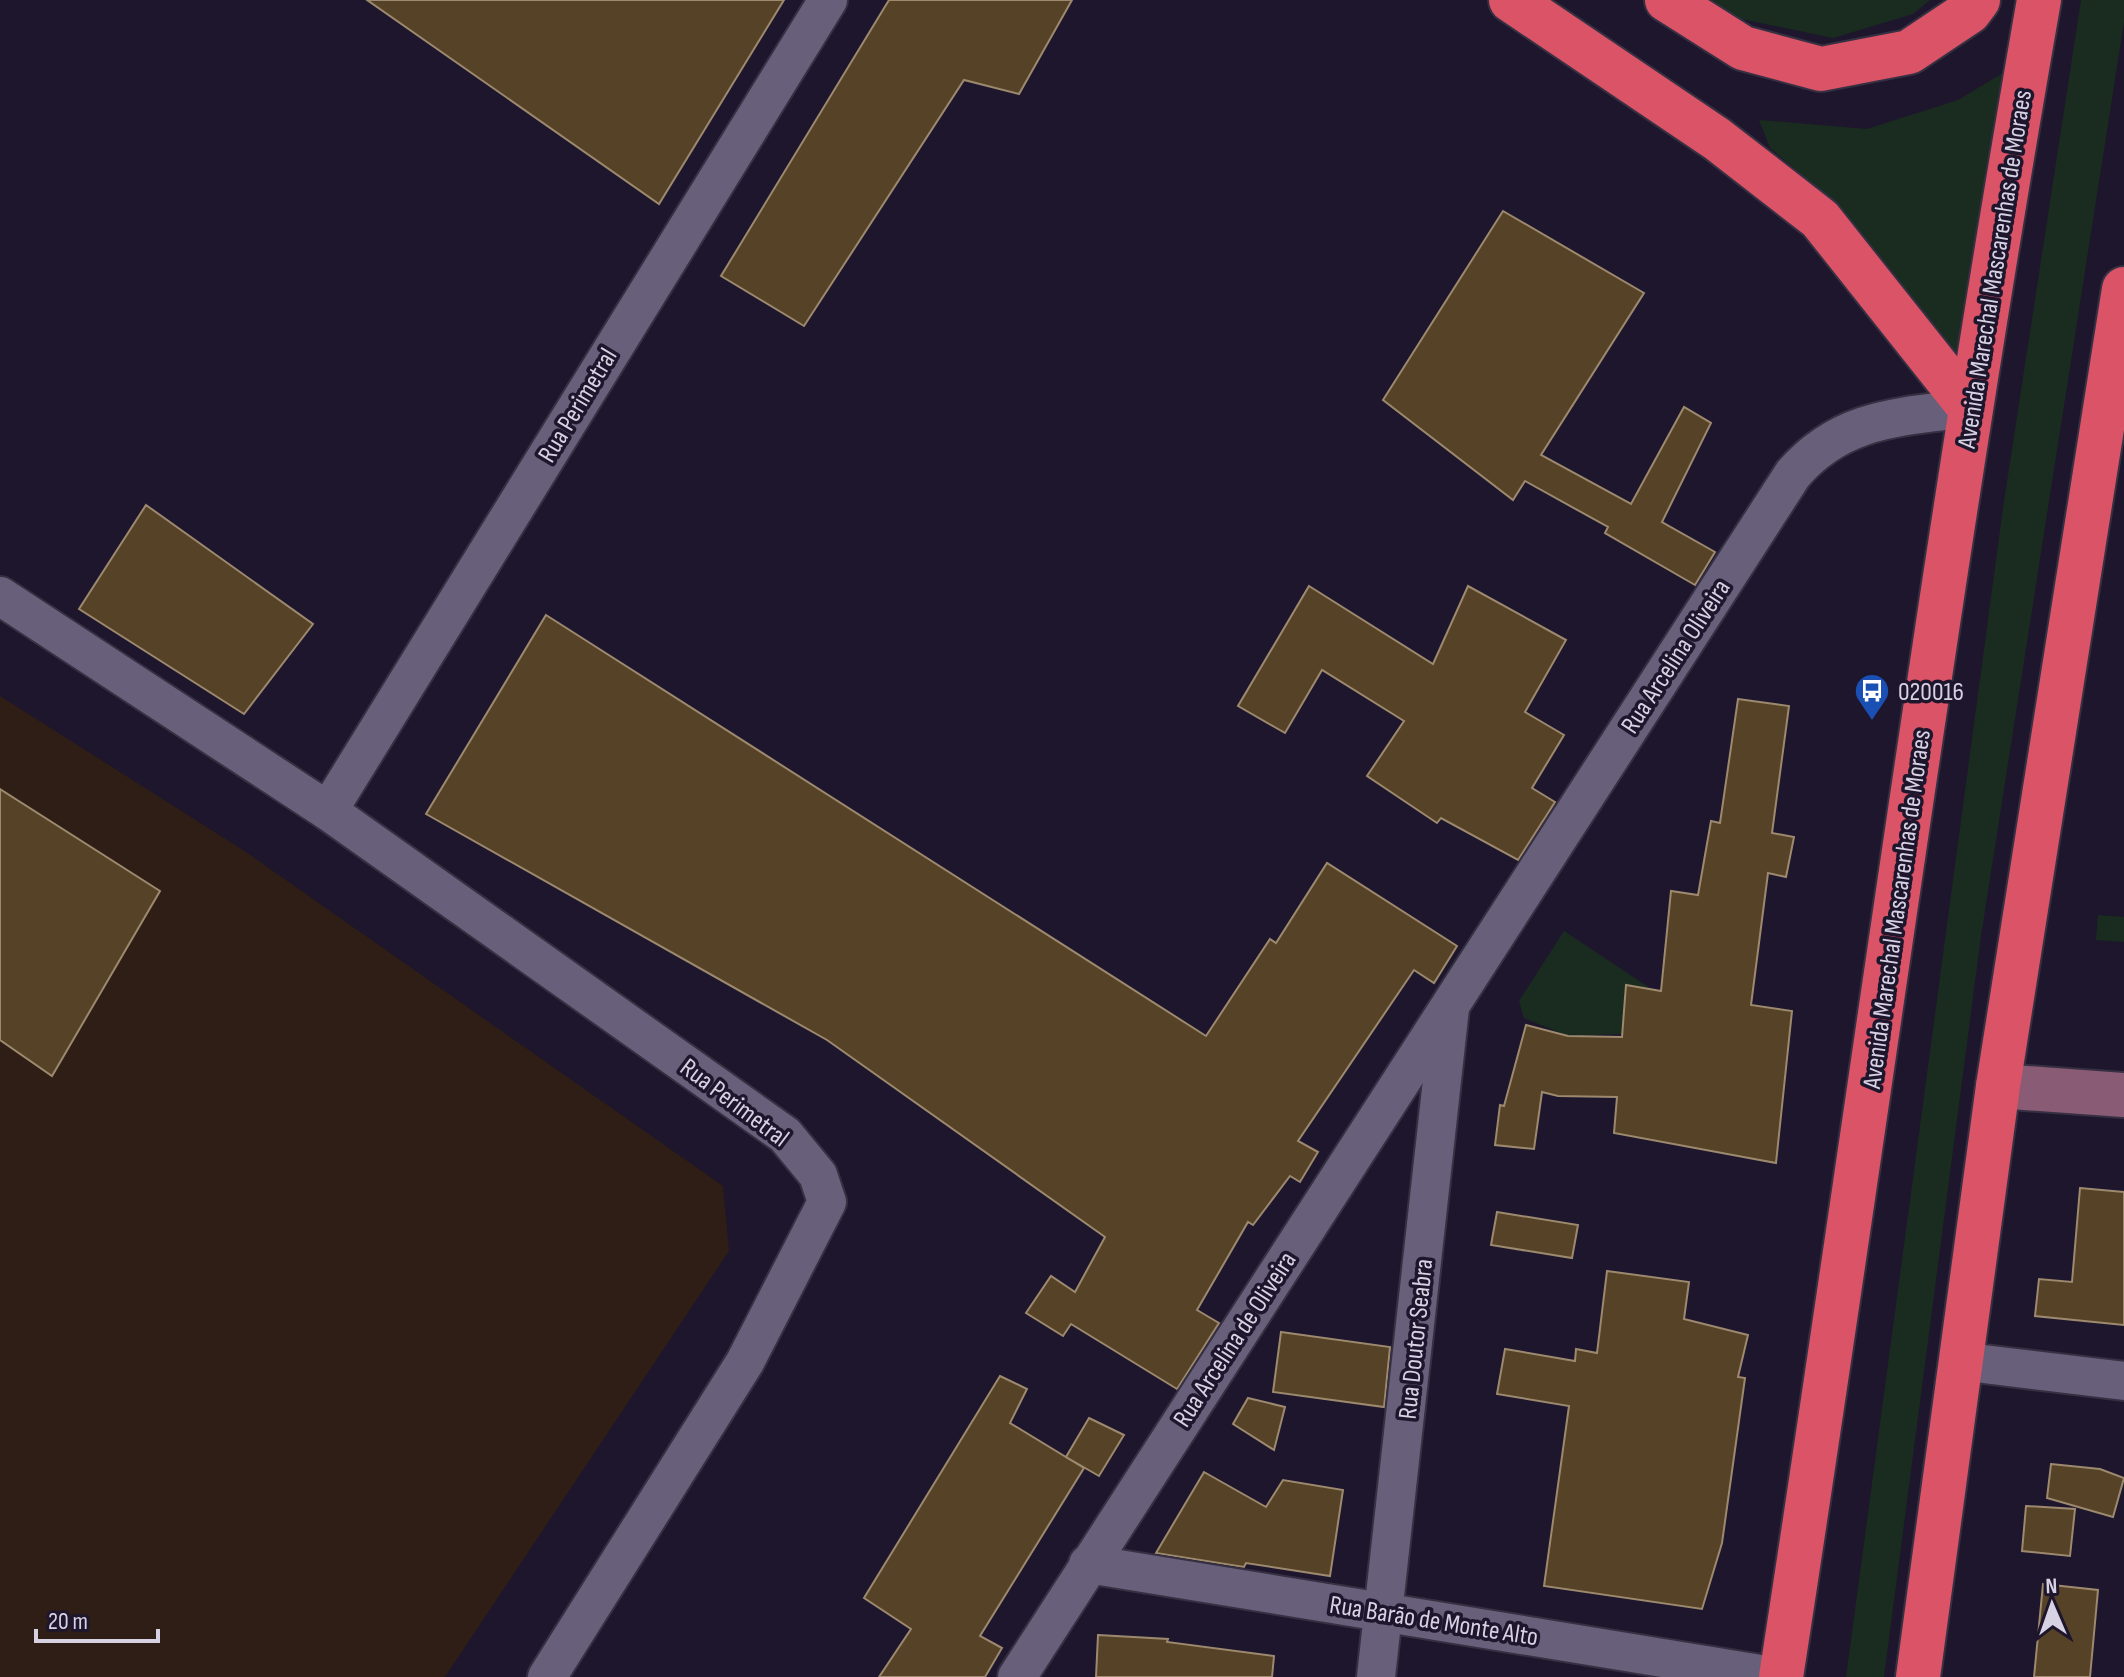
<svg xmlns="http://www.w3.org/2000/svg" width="2124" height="1677" font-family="'Sofia Sans Condensed',sans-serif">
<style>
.industrial{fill:#2e1e15}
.green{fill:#1a2c1f}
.building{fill:#564327;stroke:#9c896e;stroke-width:2}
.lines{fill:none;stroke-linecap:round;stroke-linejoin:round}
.street-casing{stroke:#363042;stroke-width:42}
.secondary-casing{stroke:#363042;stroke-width:48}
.highway-casing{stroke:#363042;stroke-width:48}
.street{stroke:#685f7b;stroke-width:38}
.secondary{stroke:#8a5b75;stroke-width:44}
.highway{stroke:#da5367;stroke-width:44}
.labels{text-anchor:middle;stroke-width:7;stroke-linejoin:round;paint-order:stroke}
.street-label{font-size:26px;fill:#d7d2e3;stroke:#1e162d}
.poi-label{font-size:26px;fill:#d7d2e3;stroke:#1e162d;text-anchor:start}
</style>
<rect width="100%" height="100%" fill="#1e162d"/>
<!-- industrial -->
<polygon class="industrial" points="0,696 243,850 723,1186 729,1251 445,1677 0,1677"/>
<!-- green -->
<g class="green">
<polygon points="1709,0 1930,0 1913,14 1833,38 1737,18"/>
<polygon points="2081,0 2124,0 2124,22 1981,936 1884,1677 1846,1677 2003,508"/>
<polygon points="2013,67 1965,378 1899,280 1835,203 1770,148 1759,120 1867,129 1958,100"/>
<polygon points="2098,915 2124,917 2124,942 2096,940"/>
<polygon points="1564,931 1653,990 1626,986 1622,1034 1568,1036 1524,1018 1519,1001"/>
</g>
<!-- building -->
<g class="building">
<polygon points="367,0 784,0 659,204"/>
<polygon points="889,0 1072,0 1019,94 964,80 804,326 721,276"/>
<polygon points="1503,211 1644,293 1541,455 1631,504 1684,407 1711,423 1662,522 1715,552 1695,585 1605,533 1608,527 1525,481 1513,500 1383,400"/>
<polygon points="146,505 313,624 244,714 79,609"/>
<polygon points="1309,586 1433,664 1468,586 1566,640 1525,712 1564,735 1532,788 1555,802 1518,860 1441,818 1437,823 1367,776 1404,721 1322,670 1285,733 1238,706"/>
<polygon points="546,615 1206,1036 1270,939 1276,943 1327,863 1457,946 1434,983 1414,970 1298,1141 1318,1152 1300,1182 1290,1176 1253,1225 1248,1222 1197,1310 1219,1323 1177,1389 1071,1324 1063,1336 1026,1313 1051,1276 1075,1292 1105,1237 827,1040 426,814"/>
<polygon points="1738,699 1789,706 1772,833 1794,837 1786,877 1768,873 1751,1005 1792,1011 1776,1163 1614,1133 1617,1097 1558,1096 1542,1092 1534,1149 1495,1145 1500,1105 1504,1106 1526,1025 1568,1036 1622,1037 1626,985 1661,991 1671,891 1698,895 1711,821 1720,823"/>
<polygon points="0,789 160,891 52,1076 0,1040"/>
<polygon points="2080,1188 2124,1192 2124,1325 2035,1316 2039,1279 2072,1282"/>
<polygon points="1497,1212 1578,1225 1572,1258 1491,1245"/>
<polygon points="1607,1271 1689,1282 1684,1319 1748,1335 1738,1377 1745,1378 1722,1543 1702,1609 1544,1586 1569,1406 1497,1394 1505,1349 1575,1361 1576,1349 1597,1353"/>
<polygon points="1281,1332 1390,1347 1384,1407 1273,1392"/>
<polygon points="1000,1376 1027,1389 1010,1423 1084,1468 980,1636 1002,1648 985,1677 879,1677 911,1629 864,1598"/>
<polygon points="1248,1398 1285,1407 1274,1450 1233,1424"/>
<polygon points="1089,1418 1124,1435 1099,1476 1066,1457"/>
<polygon points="2051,1464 2100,1469 2124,1478 2113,1517 2047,1498"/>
<polygon points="1204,1472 1266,1507 1283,1480 1343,1490 1330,1576 1246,1563 1244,1567 1156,1553"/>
<polygon points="2026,1506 2075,1509 2070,1556 2022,1551"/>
<polygon points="2043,1584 2098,1590 2090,1677 2034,1677"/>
<polygon points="1098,1635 1168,1639 1167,1642 1274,1656 1272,1677 1096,1677"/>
</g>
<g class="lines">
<defs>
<g id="street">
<polyline points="0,596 328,811 785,1135 818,1175 827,1202 745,1362 547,1677"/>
<polyline points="328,811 828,0"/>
<polyline points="1959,1361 2124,1381"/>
<polyline points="1088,1564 1779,1677"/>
<path d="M1017 1677 1793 474C1842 417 1901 417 1970 408"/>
<polyline points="1376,1677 1450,1008"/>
</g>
<polyline id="secondary" points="1998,1086 2124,1095"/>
<g id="highway">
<polyline points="1511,0 1717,139 1820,219 1970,408"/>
<polyline points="1667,0 1743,48 1821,69 1909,52 1969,12 1978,0"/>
<path d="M1781 1677C1868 1118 1941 557 2039 0"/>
<polyline points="1918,1677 1998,1086 2124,289"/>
</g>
</defs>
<!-- street casing -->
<use href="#street" class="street-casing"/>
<!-- secondary casing -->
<use href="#secondary" class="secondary-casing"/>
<!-- highway casing -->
<use href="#highway" class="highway-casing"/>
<!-- street -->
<use href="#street" class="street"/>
<!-- secondary -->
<use href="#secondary" class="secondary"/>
<!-- highway -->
<use href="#highway" class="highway"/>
</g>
<!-- icons -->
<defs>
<symbol id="bus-pin" viewBox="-11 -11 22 30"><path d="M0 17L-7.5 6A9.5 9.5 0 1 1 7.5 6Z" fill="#1a4fb4" stroke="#1e162d"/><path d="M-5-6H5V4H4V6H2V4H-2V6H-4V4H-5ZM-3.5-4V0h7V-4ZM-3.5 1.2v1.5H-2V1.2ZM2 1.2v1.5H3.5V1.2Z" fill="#fff"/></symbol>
</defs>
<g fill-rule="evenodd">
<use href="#bus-pin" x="1852" y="671" width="40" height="54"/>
</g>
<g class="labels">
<!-- street labels -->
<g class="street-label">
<text transform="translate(1994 269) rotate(-81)" y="9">Avenida Marechal Mascarenhas de Moraes</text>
<text transform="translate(577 405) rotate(-59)" y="9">Rua Perimetral</text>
<text transform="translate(1675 656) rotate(-57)" y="9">Rua Arcelina Oliveira</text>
<text transform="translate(1896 909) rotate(-82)" y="9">Avenida Marechal Mascarenhas de Moraes</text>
<text transform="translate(735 1102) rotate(37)" y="9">Rua Perimetral</text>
<text transform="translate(1234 1339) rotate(-57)" y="9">Rua Arcelina de Oliveira</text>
<text transform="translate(1415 1339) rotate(-84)" y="9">Rua Doutor Seabra</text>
<text transform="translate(1434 1620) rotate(9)" y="9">Rua Barão de Monte Alto</text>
</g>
<!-- poi labels -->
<g class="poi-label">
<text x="1898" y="700">020016</text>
</g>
</g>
<!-- north arrow -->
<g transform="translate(2052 1605) rotate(358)" stroke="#1e162d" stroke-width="6" paint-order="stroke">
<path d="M0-6L14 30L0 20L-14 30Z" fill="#d7d2e3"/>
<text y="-12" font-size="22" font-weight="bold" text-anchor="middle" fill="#d7d2e3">N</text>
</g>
<!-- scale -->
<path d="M36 1629v12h122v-12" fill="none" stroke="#d7d2e3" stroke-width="4"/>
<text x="48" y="1629" font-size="24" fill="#d7d2e3" stroke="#1e162d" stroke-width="6" paint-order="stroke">20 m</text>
</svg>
